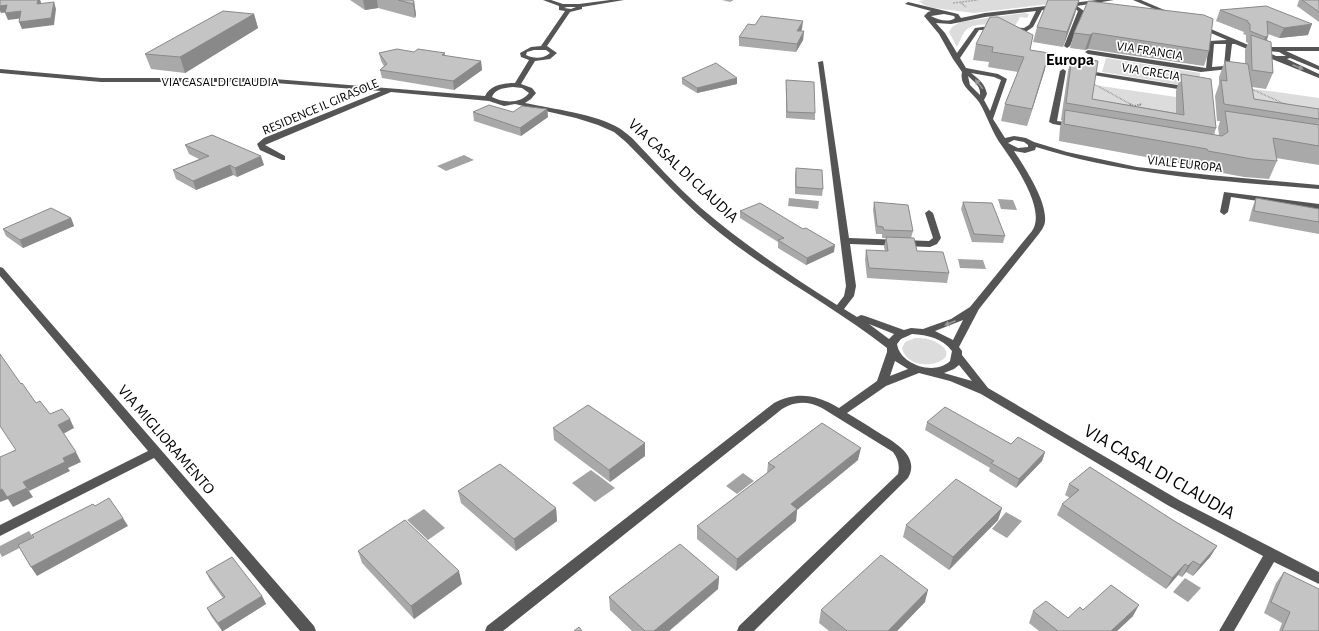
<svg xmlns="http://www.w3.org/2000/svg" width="1319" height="631" font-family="'Alegreya Sans',sans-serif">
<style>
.green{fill:#dcdcdc}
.water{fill:#a3a3a3}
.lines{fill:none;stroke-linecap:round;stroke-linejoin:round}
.path-far1{stroke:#777;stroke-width:1.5;stroke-dasharray:0.5 1;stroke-linecap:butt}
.path{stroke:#777;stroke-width:2;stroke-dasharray:1 1.5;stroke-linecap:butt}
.minor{fill:#555;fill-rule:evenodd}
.wall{fill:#a9a9a9}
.shaded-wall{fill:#898989}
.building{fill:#c4c4c4;stroke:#898989}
.oneway{fill:#999}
.labels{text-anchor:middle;stroke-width:3.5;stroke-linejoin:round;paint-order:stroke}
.far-street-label{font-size:13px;fill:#000;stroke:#fff}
.street-label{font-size:16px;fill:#000;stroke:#fff}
.far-district-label{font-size:17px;font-weight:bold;fill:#000;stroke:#fff}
.near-street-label{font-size:19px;fill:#000;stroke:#fff}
</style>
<rect width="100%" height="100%" fill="#fff"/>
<!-- green -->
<g class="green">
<polygon points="925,0 1082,0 974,13 934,8 924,5 919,1"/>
<path d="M1024 13 1029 14 1027 18 1020 17 1014 28C1003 26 975 20 966 30 962 34 960 42 957 47L949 32 952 27 960 22Z"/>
<polygon points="1106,58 1200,73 1199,88 1102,72"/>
<polygon points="1094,85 1176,97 1176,130 1089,116"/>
<polygon points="1248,88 1319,98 1319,126 1252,115"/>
<path d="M915 338C926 338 933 339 942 346 962 363 908 376 902 348L905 342Z"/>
</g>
<!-- water -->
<g class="water">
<polygon points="464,155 474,160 446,171 437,166"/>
<polygon points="789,198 819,201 818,209 788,206"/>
<polygon points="998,199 1013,200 1017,210 1001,209"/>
<polygon points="958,259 983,260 986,269 960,268"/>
<polygon points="591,470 615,488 595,502 572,483"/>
<polygon points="743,473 754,481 737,494 726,486"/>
<polygon points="424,509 445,528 428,540 407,520"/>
<polygon points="1006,512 1022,521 1007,538 992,529"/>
<polygon points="29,531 35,540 2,557 0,553 0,546"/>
<polygon points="1185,578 1201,588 1188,602 1173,592"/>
</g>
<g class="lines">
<!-- path-far1 -->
<g class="path-far1">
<polyline points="953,3 978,0"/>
<polyline points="961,3 966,7"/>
<polyline points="1094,84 1132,105"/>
<polyline points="1249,88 1287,105"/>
<polyline points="1139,105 1142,104"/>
</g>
<!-- path -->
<g class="path">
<polyline points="1130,104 1137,108"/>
<polyline points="1285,104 1287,105"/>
<polyline points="1135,106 1142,104"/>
</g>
<!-- minor -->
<g class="minor">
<path d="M543 0H551L563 4H579L610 0H624L582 7V9L570 12 547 46 557 53 550 59 535 61 521 84 532 88 536 93 531 99 525 103C553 109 596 114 619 128 624 131 628 135 632 138 654 161 676 186 701 208 743 244 790 275 837 305L844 296 846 286 818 62 823 61 849 238 929 241 933 238 925 213 929 210 933 213 941 238 937 244 930 247 850 244 856 286 854 296 844 309 857 317 861 315 865 316 904 330 911 328 923 329 951 319 970 307 1032 231C1047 210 1014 163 1002 146 992 133 987 115 979 102 972 92 959 86 962 72L953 59 939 34 924 16 928 12 931 11 905 4 908 2 958 14 961 18 985 13 1097 0H1114L1077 6 1084 11 1070 46 1067 48 1064 46 1078 11 1071 6 1042 10 1033 27 1027 31 979 30 960 58 966 68 998 74 1007 79 993 119 1005 138 1014 136 1026 138 1034 142 1067 152 1137 167 1209 175 1319 185V189C1223 181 1128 176 1036 147L1035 150 1025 153 1014 151C1025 168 1047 201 1045 221 1045 226 1041 231 1038 235L979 309 959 347 962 351V355L988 388 1179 500 1319 572V584L1274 562 1234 631H1219L1263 556 1169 506 981 394 950 381 919 373 886 386 847 413C857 419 867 425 876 431 892 441 921 455 908 478L754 631H737L739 626 898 474C900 465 898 459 893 452L822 408C808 401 795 401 782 409L503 631H485L487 626 774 403C797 391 817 395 839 408L877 381 887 352V348C833 306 773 275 720 233 686 206 657 173 626 142L614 132 598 125 576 118 515 104 504 106 489 101 391 92 265 145 285 156V160H282L260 150 257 144 264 138 381 91 262 82H101L0 73V69L101 78H262L485 96C490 85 503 83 515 83L529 60 521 57 520 53 531 47 541 46 565 11 559 10V6ZM567 7H576L571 9 564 8ZM1036 11 1029 25 1024 28 990 26 975 28 957 53 945 33 936 23 951 24 985 17ZM944 14 954 16 955 18C949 23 938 20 931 16ZM534 50H546L550 53C543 59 534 59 526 55L527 52ZM971 73 994 77 1001 80 990 111 984 100 987 94C985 84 979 79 971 73ZM968 76C974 82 981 86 980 95L970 85ZM513 87 522 88 529 93C521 104 503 103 492 97 495 89 504 88 513 87ZM1014 140 1024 142 1028 145V147L1018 148 1008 143ZM963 320 953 340 935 331ZM869 324 894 334 889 339ZM912 334C928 335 942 338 952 351L950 361C935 376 900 365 897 344L901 339ZM895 361 908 369 890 376ZM959 365 972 381 944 373 954 369Z"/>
<polygon points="1133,0 1141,0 1176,15 1171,16"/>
<path d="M1199 24 1260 50 1269 47H1319V51H1286L1319 66V70L1290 58 1287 59 1319 74V78L1235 44H1232L1229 69 1201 72 1088 54 1085 52 1088 50 1206 68 1209 41 1227 40 1197 27 1196 26ZM1214 44H1226L1224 66 1212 67ZM1265 51 1279 52 1286 56H1276Z"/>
<polygon points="1063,69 1066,71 1057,121 1078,124 1078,128 1075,128 1053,124 1049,122 1060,71"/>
<polygon points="1089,71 1190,87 1193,89 1190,91 1087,74 1086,73"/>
<polygon points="1224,192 1319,204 1319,210 1231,197 1228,212 1224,215 1220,212"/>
<polygon points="0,267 3,268 314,626 316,631 300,631 154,458 0,536 0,525 148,451 0,276"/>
</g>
</g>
<!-- wall -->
<g class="wall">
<polygon points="350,0 412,0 414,1 416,15 415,18 378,8 365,10"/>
<polygon points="722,0 734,0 730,2"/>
<polygon points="1299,0 1319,0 1319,22 1297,6"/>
<polygon points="1088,1 1209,51 1204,66 1088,49 1085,50 1070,48 1074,33"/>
<polygon points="1266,6 1308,35 1279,38 1268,34 1267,41 1273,73 1266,89 1252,87 1254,99 1319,109 1319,165 1276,158 1277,161 1269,179 1244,177 1201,169 1200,167 1059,141 1060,127 1062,120 1061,120 1068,71 1072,56 1092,99 1176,113 1176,91 1181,74 1216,128 1214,135 1219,135 1218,128 1220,121 1217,121 1215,96 1219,84 1219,77 1225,61 1245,64 1245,50 1248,43 1246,42 1246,35 1243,34 1244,32 1216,21 1220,10"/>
<polygon points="254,14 258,28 185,73 151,69 145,54"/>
<polygon points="1075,14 1063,47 1033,42 1037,27"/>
<polygon points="802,29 801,31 804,31 803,40 796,52 739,46 739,37"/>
<polygon points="976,44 1030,50 1045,69 1027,126 1001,121 1005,104 1018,72 988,67 989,62 973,60"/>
<polygon points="414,52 445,53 445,56 481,61 482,70 454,90 382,78 380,70 384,66 381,61 379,53"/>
<polygon points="682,78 737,84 697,93 682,84"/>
<polygon points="786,80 815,113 815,120 786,118"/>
<polygon points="547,109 548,117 521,136 474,121 473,112 513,112"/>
<polygon points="185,145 264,165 237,177 233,175 196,190 176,179 173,170 199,159 189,154"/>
<polygon points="796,168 823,189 822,196 795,194 795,175"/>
<polygon points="1256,198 1319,209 1319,234 1249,221 1252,209"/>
<polygon points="874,202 913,231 911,238 917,251 949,273 947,283 867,278 865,260 866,250 885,251 884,247 886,238 882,238 882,234 876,234 873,210"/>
<polygon points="963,202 1005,236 1003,243 972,242 961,209"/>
<polygon points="740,211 803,229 834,252 806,265 778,248 778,242 740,218"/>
<polygon points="71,218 74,226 23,248 6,236 3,229"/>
<polygon points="927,422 1011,444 1045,452 1042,461 1016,488 989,471 990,468 925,430"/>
<polygon points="553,428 645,443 645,456 610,482 554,440"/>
<polygon points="858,460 797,510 796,521 736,571 697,539 697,526 767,473 768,463"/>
<polygon points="1069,484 1176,522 1217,546 1210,557 1193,576 1186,572 1182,577 1178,575 1166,589 1057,515 1062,504 1070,498 1065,495"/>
<polygon points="458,491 556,508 557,521 516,551 461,503"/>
<polygon points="1002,508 998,520 949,570 903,537 906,525"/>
<polygon points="358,551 462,584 414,619 362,563"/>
<polygon points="206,572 262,596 266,604 223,631 222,631 211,616 207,608 223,598 210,580"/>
<polygon points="1284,572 1319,631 1279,631 1282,623 1264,613 1276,583"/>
<polygon points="719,577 718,589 669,631 632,631 610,610 609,597"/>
<polygon points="925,602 897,631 829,631 819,623 821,610"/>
<polygon points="1083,610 1133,616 1117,631 1039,631 1029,623 1033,611 1068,618"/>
</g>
<!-- shaded-wall -->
<g class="shaded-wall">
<polygon points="38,0 40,0 41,2 40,11 37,4"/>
<polygon points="363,0 377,0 378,8 365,10"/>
<polygon points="1079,0 1075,14 1063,47 1067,32"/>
<polygon points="414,1 416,15 415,18 413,4"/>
<polygon points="54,2 56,9 54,25 22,29 19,22"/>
<polygon points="0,4 7,5 10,12 1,13 0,11"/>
<polygon points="21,11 24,18 8,20 5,13"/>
<polygon points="254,14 258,28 185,73 180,57"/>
<polygon points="803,21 802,29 796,39 797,31"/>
<polygon points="1312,24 1308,35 1279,38 1284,28"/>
<polygon points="804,31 803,40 796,52 797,44"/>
<polygon points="1093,33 1088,49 1085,50 1090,35"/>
<polygon points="1268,36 1264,47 1260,48 1265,37"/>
<polygon points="1049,53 1045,69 1027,126 1032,109"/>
<polygon points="481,61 482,70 454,90 453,81"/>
<polygon points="737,78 737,84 697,93 697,88"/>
<polygon points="547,109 548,117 521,136 520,128"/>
<polygon points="261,156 264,165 237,177 235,168"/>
<polygon points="230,165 233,175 196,190 193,181"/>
<polygon points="71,218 74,226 23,248 20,240"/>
<polygon points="835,245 834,252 806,265 807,258"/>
<polygon points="70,419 74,428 63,434 58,425"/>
<polygon points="645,443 645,456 610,482 609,470"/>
<polygon points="861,448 858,460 797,510 796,521 736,571 737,559 791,504"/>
<polygon points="76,452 81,462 68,468 70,471 29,491 23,482 63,458"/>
<polygon points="1045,452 1042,461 1016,488 1019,479"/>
<polygon points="27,488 33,497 13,507 8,499 0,502 0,490 2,489"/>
<polygon points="556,508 557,521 516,551 514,539"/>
<polygon points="1002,508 998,520 949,570 953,557"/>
<polygon points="123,518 128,526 37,576 31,567"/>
<polygon points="1217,546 1210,557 1193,576 1200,565"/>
<polygon points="1193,561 1186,572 1182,577 1188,566"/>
<polygon points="1185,564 1178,575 1166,589 1172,578"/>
<polygon points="459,571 462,584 414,619 411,606"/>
<polygon points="719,577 718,589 669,631 654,631"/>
<polygon points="928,590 925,602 897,631 888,631"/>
<polygon points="262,596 266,604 223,631 222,631 218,623"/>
<polygon points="1139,605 1133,616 1117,631 1110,631"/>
</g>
<!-- building -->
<g class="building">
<polygon points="0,0 38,0 37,4 54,2 51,18 19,22 21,11 5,13 7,5 0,6"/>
<polygon points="398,0 412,0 414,1 413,4"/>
<polygon points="1048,0 1079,0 1067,32 1037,27"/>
<polygon points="1302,0 1319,0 1319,12"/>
<polygon points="1088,1 1204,15 1213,19 1209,51 1093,33 1090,35 1074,33"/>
<polygon points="1266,6 1312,24 1284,28 1267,21 1268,36 1265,37 1250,31 1250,24 1248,23 1248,21 1220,10"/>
<polygon points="223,11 254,14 180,57 145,54"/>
<polygon points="761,16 803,21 797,31 804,31 797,44 739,37 748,24 755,25"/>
<polygon points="990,17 998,17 1033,35 1030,50 1049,53 1032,109 1005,104 1024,57 992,52 993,47 976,44"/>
<polygon points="1251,35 1271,42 1273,73 1252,70"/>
<polygon points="397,49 414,52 418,49 445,53 442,55 481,61 453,81 380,70 387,64 379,53"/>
<polygon points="1072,56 1079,59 1087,59 1098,61 1092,99 1184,115 1181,74 1211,79 1216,128 1066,103"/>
<polygon points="1225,61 1248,64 1254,99 1319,109 1319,119 1224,104 1221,80 1227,81"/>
<polygon points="716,63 737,78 697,88 682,78"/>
<polygon points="786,80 814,82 815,113 787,112"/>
<polygon points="489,105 513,112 522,106 547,109 520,128 473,112"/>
<polygon points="1065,110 1222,136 1228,132 1225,111 1319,125 1319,146 1273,138 1277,161 1252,159 1208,151 1207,149 1064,124"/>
<polygon points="212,135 261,156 235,168 230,165 193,181 173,170 209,156 185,145"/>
<polygon points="796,168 822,170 823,189 796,187"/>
<polygon points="1256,198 1319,209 1319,222 1254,211"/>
<polygon points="874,202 908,205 913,231 884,230 883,227 877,226"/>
<polygon points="963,202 992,203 1005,236 974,234"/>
<polygon points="760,203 803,229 806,228 835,245 807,258 778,240 784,238 740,211"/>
<polygon points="51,208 71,218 20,240 3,229"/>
<polygon points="886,237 914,238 917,251 943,252 949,273 869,268 866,250 888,251"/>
<polygon points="0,354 21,384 22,383 36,403 40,401 50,414 62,409 70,419 58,425 76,452 63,458 65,462 23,482 27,488 7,497 2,489 0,490 0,457 16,450 0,426"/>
<polygon points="588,405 645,443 609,470 553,428"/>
<polygon points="945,407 1011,444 1018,437 1045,452 1019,479 991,463 994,461 927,422"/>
<polygon points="822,423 861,448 791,504 797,509 737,559 697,526 775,467 768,463"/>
<polygon points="500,464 556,508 514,539 458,491"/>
<polygon points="1090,467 1176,522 1217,546 1200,565 1193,561 1188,566 1185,564 1172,578 1062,504 1079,490 1069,484"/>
<polygon points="956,479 1002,508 953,557 906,525"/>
<polygon points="109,498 123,518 31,567 18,545 34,537 32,535 53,524 93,504 95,506"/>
<polygon points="405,520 459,571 411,606 358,551"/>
<polygon points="680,544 719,577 654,631 645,631 609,597"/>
<polygon points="881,555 928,590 888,631 847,631 821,610"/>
<polygon points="232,557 262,596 218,623 207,608 225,597 206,572"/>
<polygon points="1284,572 1319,589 1319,631 1282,631 1290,612 1271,602"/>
<polygon points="1111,585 1139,605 1111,631 1058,631 1033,611 1046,601 1068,618 1080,607 1083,610"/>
<polygon points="579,627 582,631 574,631"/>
</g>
<!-- one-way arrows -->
<defs><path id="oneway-solid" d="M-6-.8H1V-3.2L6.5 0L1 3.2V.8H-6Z"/></defs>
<g class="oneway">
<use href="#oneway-solid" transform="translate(1298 67) rotate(23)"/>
<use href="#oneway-solid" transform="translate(979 84) rotate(-129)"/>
<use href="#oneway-solid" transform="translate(950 323) rotate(157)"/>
</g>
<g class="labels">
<!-- far-street labels -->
<g class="far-street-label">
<text transform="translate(1150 50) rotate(9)" y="5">VIA FRANCIA</text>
<text transform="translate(1151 71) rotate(9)" y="5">VIA GRECIA</text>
<text x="220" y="86">VIA CASAL DI CLAUDIA</text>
<text transform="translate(320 106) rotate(-23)" y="5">RESIDENCE IL GIRASOLE</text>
<text transform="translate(1185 163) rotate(6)" y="5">VIALE EUROPA</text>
</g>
<!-- street labels -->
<g class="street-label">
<text transform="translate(684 170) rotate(43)" y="6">VIA CASAL DI CLAUDIA</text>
<text transform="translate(167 439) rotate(49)" y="6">VIA MIGLIORAMENTO</text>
</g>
<!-- far-district labels -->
<g class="far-district-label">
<text x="1070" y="65">Europa</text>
</g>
<!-- near-street labels -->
<g class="near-street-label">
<text transform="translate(1160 471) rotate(30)" y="7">VIA CASAL DI CLAUDIA</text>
</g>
</g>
</svg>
